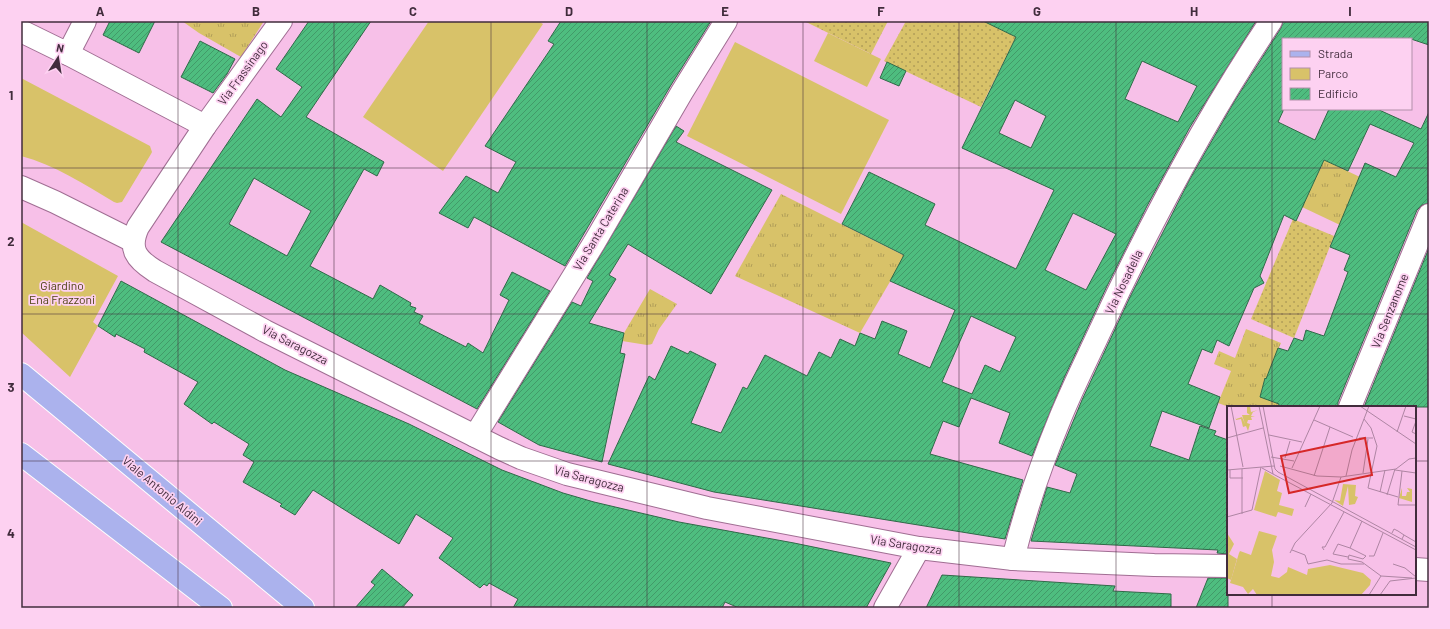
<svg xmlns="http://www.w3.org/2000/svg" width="1450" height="629" font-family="Barlow,sans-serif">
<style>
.grass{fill:url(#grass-tufts)}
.park{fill:#d8c269}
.garden{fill:url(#garden-dots)}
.building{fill:url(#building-hatch);stroke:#306948;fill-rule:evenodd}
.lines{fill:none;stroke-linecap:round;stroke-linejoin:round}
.minor-casing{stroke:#a06e93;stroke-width:24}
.major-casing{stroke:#fff;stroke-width:24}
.minor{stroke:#fff;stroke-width:22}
.major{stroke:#abb2ed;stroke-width:22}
.grid{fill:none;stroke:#412c3c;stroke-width:1;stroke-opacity:0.55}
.labels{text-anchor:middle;stroke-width:3.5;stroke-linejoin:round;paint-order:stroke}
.street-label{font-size:12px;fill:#412c3c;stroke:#fdd1f1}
.park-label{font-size:12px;fill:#4e4313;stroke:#fdd1f1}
.inset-road{fill:none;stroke:#ae85a3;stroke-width:1}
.view{fill:#d62828;fill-opacity:0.15;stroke:#d62828;stroke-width:2}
.inset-edge{fill:none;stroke:#412c3c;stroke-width:2}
.neatline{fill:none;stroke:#412c3c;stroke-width:1.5}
.grid-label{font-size:13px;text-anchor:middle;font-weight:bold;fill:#412c3c}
</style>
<defs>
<pattern id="grass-tufts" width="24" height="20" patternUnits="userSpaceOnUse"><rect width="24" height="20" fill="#d8c269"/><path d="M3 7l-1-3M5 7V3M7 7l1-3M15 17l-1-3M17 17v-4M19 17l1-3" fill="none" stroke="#b19e58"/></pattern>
<pattern id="garden-dots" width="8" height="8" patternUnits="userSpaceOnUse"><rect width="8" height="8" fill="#d8c269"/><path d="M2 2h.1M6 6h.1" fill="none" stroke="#b19e58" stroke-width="1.8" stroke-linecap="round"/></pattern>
<pattern id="building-hatch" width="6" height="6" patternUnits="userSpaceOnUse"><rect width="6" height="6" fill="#4ebd7f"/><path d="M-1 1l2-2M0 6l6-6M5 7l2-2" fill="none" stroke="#429a69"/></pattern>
</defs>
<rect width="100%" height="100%" fill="#f7c0e8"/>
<!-- grass -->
<g class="grass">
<polygon points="182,21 264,21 241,57 199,33"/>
<polygon points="1324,160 1360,177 1340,225 1302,207"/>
<polygon points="781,194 905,256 860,333 735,276"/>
<polygon points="650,289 677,304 659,329 652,344 647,345 622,341 624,333"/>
<polygon points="1246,329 1281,343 1275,356 1273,382 1265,378 1260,397 1282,396 1278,407 1229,407 1218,403 1231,371 1214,364 1219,351 1235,358"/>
</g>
<!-- park -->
<g class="park">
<polygon points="429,21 538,21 543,24 443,171 363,117"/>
<polygon points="828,33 881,59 867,87 814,61"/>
<polygon points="735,42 889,120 841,214 687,136"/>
<path d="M21 78 150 146 152 152 151 154 122 202 117 203 114 202C84 184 55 165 21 156Z"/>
<polygon points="21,222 118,276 93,322 98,326 70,377 21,332"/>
</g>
<!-- garden -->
<g class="garden">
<polygon points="804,21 888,21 871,54"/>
<polygon points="906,21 995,21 993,26 1016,37 981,107 884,61"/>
<polygon points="1293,219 1334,236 1294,338 1251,319"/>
</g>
<!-- building -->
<g class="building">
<polygon points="110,21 155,21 139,53 103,35"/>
<path d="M309 21H371L306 117 384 162 377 176 364 169 310 266 373 299 380 285 411 303 410 306 416 308 414 312 423 316 419 323 466 347 468 343 483 353 509 300 500 295 512 272 550 291 477 409 161 242 257 99 281 117 302 87 276 69ZM254 178 311 211 287 256 229 224Z"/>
<polygon points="561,21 711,21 671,85 565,266 474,217 468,228 439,213 466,176 498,193 516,162 485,146 554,44 548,41"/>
<path d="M983 21H1256L1190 127 1147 206 1107 286 1064 378 1032 456 999 443 1010 413 971 398 959 427 943 421 930 454 1023 480 1005 539 714 492 608 464 649 376 655 380 671 346 688 354 690 351 716 364 691 423 721 433 743 387 747 389 765 355 807 376 819 352 831 358 840 339 855 346 860 333 875 339 882 321 907 331 898 354 930 368 955 310 890 281 904 255 842 224 869 172 935 204 925 225 1016 269 1054 190 962 148 1016 37ZM1142 61 1197 86 1178 122 1125 99ZM1015 100 1046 116 1031 148 999 133ZM1073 213 1116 234 1086 290 1045 270ZM971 316 1016 337 1000 372 985 365 972 394 942 382Z"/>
<polygon points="1283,21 1429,21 1429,45 1411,39 1283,39 1283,111 1278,122 1315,140 1329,109 1377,109 1421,129 1429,112 1429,203 1422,205 1417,210 1338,402 1338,407 1278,407 1279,404 1260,397 1265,378 1266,379 1278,348 1288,351 1294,338 1303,341 1306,330 1324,336 1348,272 1344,270 1350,255 1330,247 1365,163 1396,177 1414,143 1370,124 1348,171 1324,160 1296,221 1284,215 1260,276 1264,283 1254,288 1229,346 1217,340 1212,353 1202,349 1188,384 1220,397 1209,428 1162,411 1150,446 1189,460 1200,426 1216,431 1214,435 1228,440 1228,554 1217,553 1218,550 1031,541 1047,487 1070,493 1077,474 1055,465 1082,400 1130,297 1190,179 1234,102 1281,28"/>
<polygon points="200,41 235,59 227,74 213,93 181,77"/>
<polygon points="887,62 906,71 899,86 880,78"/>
<polygon points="676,126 684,131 676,142 772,190 711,294 628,244 609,275 616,279 589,323 624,333 620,353 625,354 602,462 539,445 498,422 572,302 581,306 593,281 587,278"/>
<polygon points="1429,248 1429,407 1364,407"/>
<polygon points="121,281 285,370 409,424 502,470 563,493 594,502 679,522 794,543 891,563 866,608 739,608 725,602 722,608 513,608 518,599 489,583 487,586 484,584 480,588 439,558 453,538 416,514 399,544 313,490 295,515 280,506 282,504 243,482 254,462 243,455 249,444 214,422 212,424 184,404 198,382 144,352 145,349 116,334 115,337 98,326"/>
<polygon points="382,569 413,595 402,608 355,608 375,585 371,582"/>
<polygon points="942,575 1115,586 1113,591 1171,594 1171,608 926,608"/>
<polygon points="1208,578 1228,578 1228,608 1196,608"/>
</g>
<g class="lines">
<defs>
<g id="minor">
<path d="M281 21 205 126 138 227C128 249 136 259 155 271L265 331 499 448 521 458 567 474 707 508 919 548 1013 559 1154 565 1228 566"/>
<polyline points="21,31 68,54 205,126"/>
<polyline points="68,54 85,21"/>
<polyline points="21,187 55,202 133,241"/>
<polyline points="1350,407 1429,215"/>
<polyline points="475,436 594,243 682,92 726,21"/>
<path d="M1013 559C1025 510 1042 462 1061 416 1073 387 1087 359 1100 331 1149 225 1206 118 1271 21"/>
<polyline points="1415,569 1429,570"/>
<polyline points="885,608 919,548"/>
</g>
<g id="major">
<polyline points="21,374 303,608"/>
<polyline points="21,454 221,608"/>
</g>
</defs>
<!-- minor casing -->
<use href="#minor" class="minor-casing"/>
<!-- major casing -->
<use href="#major" class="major-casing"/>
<!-- minor -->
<use href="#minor" class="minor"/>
<!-- major -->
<use href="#major" class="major"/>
</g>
<!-- grid -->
<path class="grid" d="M178 21V608M334 21V608M491 21V608M647 21V608M803 21V608M959 21V608M1116 21V608M1272 21V407M21 168H1429M21 314H1429M21 461H1228M1415 461H1429M1272 594V608"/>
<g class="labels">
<!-- street labels -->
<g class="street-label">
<text transform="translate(243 73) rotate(-54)" y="4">Via Frassinago</text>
<text transform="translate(601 229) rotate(-59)" y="4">Via Santa Caterina</text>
<text transform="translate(1124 282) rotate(-64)" y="4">Via Nosadella</text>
<text transform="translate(1390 311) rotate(-68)" y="4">Via Senzanome</text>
<text transform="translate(295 345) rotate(27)" y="4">Via Saragozza</text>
<text transform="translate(589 479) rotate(15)" y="4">Via Saragozza</text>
<text transform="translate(162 491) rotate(40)" y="4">Viale Antonio Aldini</text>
<text transform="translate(906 545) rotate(9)" y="4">Via Saragozza</text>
</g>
<!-- park labels -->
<g class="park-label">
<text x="62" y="290">Giardino<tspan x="62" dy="14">Ena Frazzoni</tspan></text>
</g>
</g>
<!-- overview -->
<g transform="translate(1227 406)">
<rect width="189" height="189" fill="#f7c0e8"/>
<path d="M20 0H23L24 6 31 4 26 6 24 10 28 11H24L25 14H21L20 17 23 18 21 25 19 20 16 21 14 13 9 14 8 10 9 13 15 11 18 18 15 9H23L20 7ZM175 82V90H179L180 86H183L180 82 185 83V96L172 92ZM0 127 7 138 2 148 10 153 4 174 0 172Z" fill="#d8c269"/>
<path d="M38 65 53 74 50 85 55 87 52 99 67 103 65 110 51 106 49 111 27 104ZM32 125 50 130 45 144 47 156 44 170 52 172 60 166 61 161 80 169 81 163 103 159 136 167 144 174 143 179 134 189H30L26 183 21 188 16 181 3 177 12 147 13 145 24 149Z" fill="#d8c269"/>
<path d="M116 78 129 79 128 90 131 91 128 98 122 99 121 80 116 100 107 94 113 95Z" fill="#d8c269"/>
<path class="inset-road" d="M4 0 16 61M32 0 46 68 189 144M36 0 48 63 51 66 189 141M133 0 189 38M177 10 189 13M137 13 144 22 150 40 141 82 171 91M87 14 126 31M189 15 185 26 189 28M170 26 179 0M42 29 75 36M0 32 36 22M132 32H146M44 51 67 55M58 52 63 35M53 60 90 70 114 71 169 63 182 53 189 52M35 62 46 68M65 62 93 0M0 64 47 60M3 64V72H16M168 64 189 67M175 65 171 99H189M136 67 141 33M87 70 103 21M119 70 125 44 142 0M153 86 158 64M160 89 168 63M78 101 84 88M15 108V63M0 111 25 104 34 61M135 115 123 142 139 150 136 153 122 149 121 153 135 156 154 170 185 172M165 127 167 123 171 125 177 129 175 133M177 129 189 136M65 144 78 149 81 158 100 154 114 158H137M97 144 95 141H98L117 106M63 147 68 137 105 97 114 71M142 150H147L156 127M121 151 106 148 111 138 123 142M166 158 178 162 189 171M142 189 154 170M153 189 163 175 189 172"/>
<path class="view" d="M138 32 145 69 62 87 54 50Z"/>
<rect width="189" height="189" class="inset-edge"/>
</g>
<!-- border -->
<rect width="1450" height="629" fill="none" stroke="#fdd1f1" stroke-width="44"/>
<!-- legend -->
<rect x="1282" y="38" width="130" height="72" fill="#fdd1f1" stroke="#b28fa9"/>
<rect x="1290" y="51" width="20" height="6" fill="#abb2ed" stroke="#b28fa9"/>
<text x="1318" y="58" font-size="12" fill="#412c3c">Strada</text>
<rect x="1290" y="68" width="20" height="12" fill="#d8c269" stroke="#b28fa9"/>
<text x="1318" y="78" font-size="12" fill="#412c3c">Parco</text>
<rect x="1290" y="88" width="20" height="12" fill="url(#building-hatch)" stroke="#b28fa9"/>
<text x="1318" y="98" font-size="12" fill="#412c3c">Edificio</text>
<!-- north arrow -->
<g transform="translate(58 58) rotate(12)" stroke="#fdd1f1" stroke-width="3" paint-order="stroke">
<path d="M0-3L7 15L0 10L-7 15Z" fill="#412c3c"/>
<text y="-6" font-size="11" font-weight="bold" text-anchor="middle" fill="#412c3c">N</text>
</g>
<rect x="22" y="22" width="1406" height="585" class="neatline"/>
<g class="grid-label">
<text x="100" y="16">A</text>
<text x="256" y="16">B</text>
<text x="413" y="16">C</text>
<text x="569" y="16">D</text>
<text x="725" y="16">E</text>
<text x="881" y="16">F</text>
<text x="1037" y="16">G</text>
<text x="1194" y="16">H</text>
<text x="1350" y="16">I</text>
<text x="11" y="100">1</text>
<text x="11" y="246">2</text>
<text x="11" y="392">3</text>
<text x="11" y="538">4</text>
</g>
</svg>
